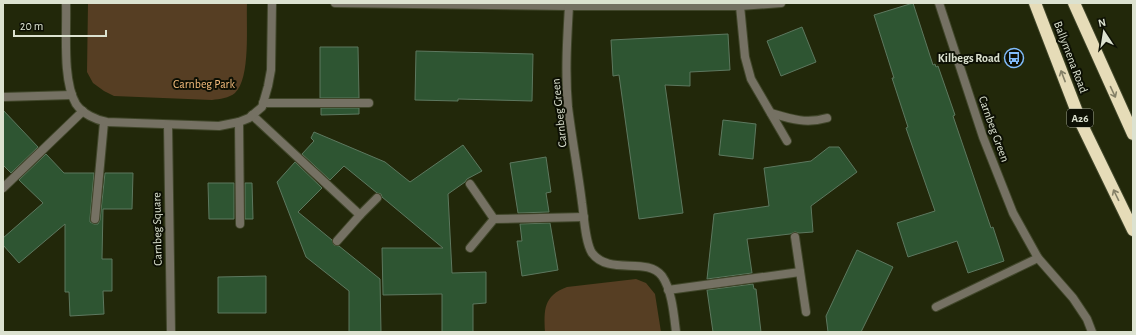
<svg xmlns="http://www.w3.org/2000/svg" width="1136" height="335" font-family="'Alegreya Sans',sans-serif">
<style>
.green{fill:#563e23}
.building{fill:#2e5532;stroke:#5d785f}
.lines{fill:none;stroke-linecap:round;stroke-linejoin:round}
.lane-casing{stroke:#40462a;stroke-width:10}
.street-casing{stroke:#40462a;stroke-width:10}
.highway-casing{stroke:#40462a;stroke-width:14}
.lane{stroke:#757163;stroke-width:8}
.street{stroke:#757163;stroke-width:8}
.highway{stroke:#e6dcb8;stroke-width:12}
.oneway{stroke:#848067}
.labels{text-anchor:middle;stroke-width:4;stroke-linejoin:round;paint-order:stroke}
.shield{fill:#0d1004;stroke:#9ea393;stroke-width:1}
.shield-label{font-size:11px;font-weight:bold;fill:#dce2d0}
.street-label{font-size:12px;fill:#dce2d0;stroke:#0d1004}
.poi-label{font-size:12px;font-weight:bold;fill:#dce2d0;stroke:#0d1004;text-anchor:end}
.park-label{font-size:12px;fill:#f5bc7c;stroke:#0d1004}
</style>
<rect width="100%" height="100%" fill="#22280a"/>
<!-- green -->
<g class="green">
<path d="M88 3H247C246 25 251 78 235 93 229 98 220 99 212 100L114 96 104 91 93 83 87 72Z"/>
<path d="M636 279 646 283 655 294 661 332H545C544 310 543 296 567 287Z"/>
</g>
<!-- building -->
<g class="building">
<polygon points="913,3 933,65 935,64 936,67 938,66 955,115 953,116 991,228 993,227 1004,261 968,273 957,241 908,257 897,223 935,211 906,128 908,127 892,78 894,78 874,15"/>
<polygon points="802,27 816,62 781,76 767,41"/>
<polygon points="728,34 730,70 690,72 690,86 665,85 683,213 639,219 619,75 613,76 611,40"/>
<polygon points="320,47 358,47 359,98 320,98"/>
<polygon points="416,51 533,54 532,101 458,99 458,101 415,100"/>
<polygon points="321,108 359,108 359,114 321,115"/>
<polygon points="3,110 38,147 11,173 3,165"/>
<polygon points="723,120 756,124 753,159 719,155"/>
<polygon points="314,132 385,162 410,182 463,145 482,171 467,179 465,182 448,194 452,273 486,272 486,303 473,304 473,332 442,332 442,294 383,295 382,248 443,248 382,197 381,194 377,193 344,166 330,180 302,154 314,141 311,138"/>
<polygon points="829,147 839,147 857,172 811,206 813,232 799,233 795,232 790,234 747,239 752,273 707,279 714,214 769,206 764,168 811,161"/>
<polygon points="46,154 64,173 94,173 90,218 90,222 94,224 98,224 100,220 105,173 133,173 132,209 103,209 102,259 112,259 112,291 103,291 104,314 70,316 69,292 65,292 65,224 19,263 3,245 3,238 43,203 19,180"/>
<polygon points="546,157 551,192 546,193 549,212 518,213 510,163"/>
<polygon points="295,162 322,188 298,212 332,240 334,245 339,246 380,279 381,332 349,332 349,291 306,257 277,182"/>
<polygon points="208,183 234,183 234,219 209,219"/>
<polygon points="245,183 252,183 253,219 245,219"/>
<polygon points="550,223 558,270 522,276 517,241 522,241 520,224"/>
<polygon points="857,250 893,267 861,332 828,332 826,316"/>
<polygon points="266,276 266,313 218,313 218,277"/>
<polygon points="753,284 754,289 756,289 761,332 713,332 707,290"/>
</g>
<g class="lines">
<defs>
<g id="lane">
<polyline points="740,6 745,57 751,79 787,141"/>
<polyline points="3,97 72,95"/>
<polyline points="263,103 369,103"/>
<path d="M771 113C791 119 806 124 827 118"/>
<polyline points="252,115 360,215 337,241"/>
<polyline points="239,122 240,224"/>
<polyline points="3,188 83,111"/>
<polyline points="360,215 377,198"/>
<polyline points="95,219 104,122"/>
<polyline points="795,237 806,312"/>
<polyline points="668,290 800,272"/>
</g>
<g id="street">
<path d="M66 3C67 31 62 80 76 104 83 114 96 120 107 122L219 126 239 122 249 118 262 107 268 86 271 70 272 3"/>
<polyline points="335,3 569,6 569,3"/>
<polyline points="939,3 983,137 1013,213 1038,258 1073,298 1087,319 1092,332"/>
<polyline points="168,125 171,332"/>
<polyline points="470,184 494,219 584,217"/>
<polyline points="470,248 494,219"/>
<polyline points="936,307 1038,258"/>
<path d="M676 332C674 316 672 290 662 276 647 256 609 276 592 253 585 242 584 216 582 203 578 171 572 139 568 107 565 73 567 40 569 6H740L781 3"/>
</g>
<g id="highway">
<polyline points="1035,3 1082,125 1133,230"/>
<polyline points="1074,3 1133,134"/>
</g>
</defs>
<!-- lane casing -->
<use href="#lane" class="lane-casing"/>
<!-- street casing -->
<use href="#street" class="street-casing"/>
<!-- highway casing -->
<use href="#highway" class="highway-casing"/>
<!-- lane -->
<use href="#lane" class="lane"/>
<!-- street -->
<use href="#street" class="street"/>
<!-- highway -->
<use href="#highway" class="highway"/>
</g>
<!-- one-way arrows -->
<defs><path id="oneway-shaft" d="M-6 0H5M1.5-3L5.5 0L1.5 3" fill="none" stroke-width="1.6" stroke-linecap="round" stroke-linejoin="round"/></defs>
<g class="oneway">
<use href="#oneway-shaft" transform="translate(1063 76) rotate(-111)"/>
<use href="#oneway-shaft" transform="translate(1113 92) rotate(65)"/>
<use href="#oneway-shaft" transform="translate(1116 195) rotate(-116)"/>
</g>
<!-- icons -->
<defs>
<symbol id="bus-ring" viewBox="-11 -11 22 22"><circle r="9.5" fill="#0d1004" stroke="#81bcfa" stroke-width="1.5"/><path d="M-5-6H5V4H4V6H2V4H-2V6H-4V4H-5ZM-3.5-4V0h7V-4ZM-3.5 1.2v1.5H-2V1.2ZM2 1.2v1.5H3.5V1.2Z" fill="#81bcfa"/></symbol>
</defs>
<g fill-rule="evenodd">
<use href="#bus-ring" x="1003" y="47" width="22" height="22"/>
</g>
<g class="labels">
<!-- shield labels -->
<rect class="shield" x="1067" y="109" width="26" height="18" rx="3"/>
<g class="shield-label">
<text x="1080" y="122">A26</text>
</g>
<!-- street labels -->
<g class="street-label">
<text transform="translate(1071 57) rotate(69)" y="4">Ballymena Road</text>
<text transform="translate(559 113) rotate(-96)" y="4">Carnbeg Green</text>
<text transform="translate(994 129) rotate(70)" y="4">Carnbeg Green</text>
<text transform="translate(157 229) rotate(-91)" y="4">Carnbeg Square</text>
</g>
<!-- poi labels -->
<g class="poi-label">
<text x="1000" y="62">Kilbegs Road</text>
</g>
<!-- park labels -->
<g class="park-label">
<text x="204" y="88">Carnbeg Park</text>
</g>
</g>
<!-- border -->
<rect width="1136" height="335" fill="none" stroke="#dce2d0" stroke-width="8"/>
<!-- north arrow -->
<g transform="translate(1104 32) rotate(348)" stroke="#0d1004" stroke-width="3" paint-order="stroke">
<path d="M0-3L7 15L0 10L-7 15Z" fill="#dce2d0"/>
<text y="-6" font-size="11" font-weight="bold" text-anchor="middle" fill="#dce2d0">N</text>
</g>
<!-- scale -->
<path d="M14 30v6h92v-6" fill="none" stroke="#dce2d0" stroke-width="2"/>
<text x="20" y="30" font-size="12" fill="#dce2d0" stroke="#0d1004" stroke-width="3" paint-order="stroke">20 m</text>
</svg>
